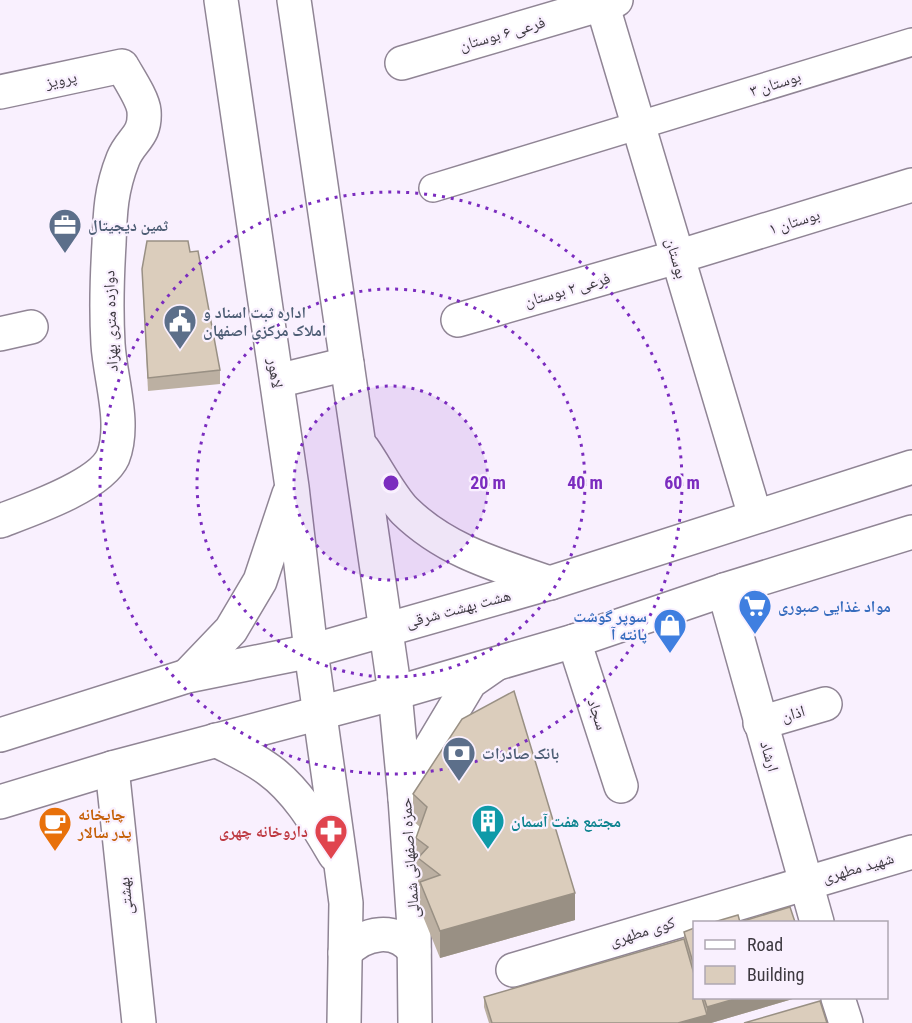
<svg xmlns="http://www.w3.org/2000/svg" width="912" height="1023" font-family="'Roboto Condensed','Noto Naskh Arabic',sans-serif">
<style>
.lines{fill:none;stroke-linecap:round;stroke-linejoin:round}
.pedestrian-casing{stroke:#908595;stroke-width:30}
.minor-casing{stroke:#908595;stroke-width:36}
.secondary-casing{stroke:#908595;stroke-width:36}
.pedestrian{stroke:#fff;stroke-width:27}
.minor{stroke:#fff;stroke-width:33}
.secondary{stroke:#fff;stroke-width:33}
.wall{fill:#bcb0a2}
.shaded-wall{fill:#999084}
.building{fill:#dbcdbc;stroke:#999084;stroke-width:1.5}
.ring{fill:none;stroke:#7b2cbf;stroke-width:3;stroke-dasharray:3 6}
.labels{text-anchor:middle;stroke-width:4.5;stroke-linejoin:round;paint-order:stroke}
.street-label{font-size:16px;fill:#3d3940;stroke:#f9f0fe}
.service-label{font-size:16px;font-weight:bold;fill:#4e5e75;stroke:#f9f0fe;text-anchor:start}
.shop-label{font-size:16px;font-weight:bold;fill:#366cbe;stroke:#f9f0fe;text-anchor:start}
.food-label{font-size:16px;font-weight:bold;fill:#c56008;stroke:#f9f0fe;text-anchor:start}
.culture-label{font-size:16px;font-weight:bold;fill:#0d838f;stroke:#f9f0fe;text-anchor:start}
.health-label{font-size:16px;font-weight:bold;fill:#be3a42;stroke:#f9f0fe;text-anchor:end}
.centre{fill:#7b2cbf;stroke:#f9f0fe;stroke-width:3}
.ring-label{font-size:18px;text-anchor:middle;font-weight:bold;fill:#7b2cbf;stroke:#f9f0fe;stroke-width:4.5;stroke-linejoin:round;paint-order:stroke}
</style>
<rect width="100%" height="100%" fill="#f9f0fe"/>
<g class="lines">
<defs>
<polyline id="pedestrian" points="433,188 912,42"/>
<g id="minor">
<polyline points="601,0 755,516"/>
<polyline points="402,63 616,0"/>
<path d="M0 92 122 66C128 77 143 99 144 111 146 137 131 139 123 159 111 189 110 212 109 244 107 277 106 310 108 344 110 378 126 424 113 457 100 486 29 510 0 521"/>
<polyline points="458,320 677,257 912,185"/>
<polyline points="0,334 31,327"/>
<polyline points="724,590 817,922"/>
<polyline points="574,641 621,786"/>
<polyline points="760,723 825,704"/>
<polyline points="112,768 139,1023"/>
<polyline points="513,970 912,852"/>
<polyline points="838,998 846,1023"/>
</g>
<g id="secondary">
<polyline points="221,0 292,487 311,651 341,865 346,903 344,1023"/>
<polyline points="294,0 395,693 405,798 414,927 415,1023"/>
<polyline points="277,381 347,364"/>
<path d="M363 449C375 466 391 497 405 511 446 551 497 565 550 583"/>
<polyline points="187,676 231,630 260,581 289,494"/>
<polyline points="0,735 187,676 311,651 550,583 912,467"/>
<path d="M216 740C233 749 253 758 269 770 298 791 317 825 335 855"/>
<polyline points="405,798 430,749 470,682 493,666"/>
<polyline points="0,802 112,768 395,693 574,641 724,590 912,532"/>
<path d="M345 953C363 932 397 926 414 951"/>
</g>
</defs>
<!-- pedestrian casing -->
<use href="#pedestrian" class="pedestrian-casing"/>
<!-- minor casing -->
<use href="#minor" class="minor-casing"/>
<!-- secondary casing -->
<use href="#secondary" class="secondary-casing"/>
<!-- pedestrian -->
<use href="#pedestrian" class="pedestrian"/>
<!-- minor -->
<use href="#minor" class="minor"/>
<!-- secondary -->
<use href="#secondary" class="secondary"/>
</g>
<!-- wall -->
<g class="wall">
<polygon points="190,252 220,370 220,384 148,391 142,269"/>
<polygon points="413,794 575,920 440,958 420,909 420,886 418,885 418,867 416,865 416,838 420,827 413,821"/>
<polygon points="694,928 694,998 796,998 711,1023 489,1023 484,1007 484,997 684,939 684,932"/>
</g>
<!-- shaded-wall -->
<g class="shaded-wall">
<polygon points="575,893 575,920 440,958 440,931"/>
<polygon points="738,998 796,998 711,1023 678,1023 707,1015 707,1007"/>
</g>
<!-- building -->
<g class="building">
<polygon points="147,241 188,241 190,252 198,251 220,370 148,378 142,269"/>
<polygon points="514,691 575,893 440,931 420,882 440,875 418,858 428,847 416,838 427,807 413,794 462,719"/>
<polygon points="790,907 795,922 740,922"/>
<polygon points="738,915 740,922 714,922"/>
<polygon points="694,928 694,966 684,932"/>
<polygon points="684,939 694,974 694,998 702,998 707,1015 678,1023 492,1023 484,997"/>
<polygon points="704,998 738,998 707,1007"/>
<polygon points="820,1001 827,1023 744,1023"/>
</g>
<!-- distance rings -->
<circle cx="391" cy="483" r="97" fill="#7b2cbf" fill-opacity=".12"/>
<g class="ring">
<circle cx="391" cy="483" r="97"/>
<circle cx="391" cy="483" r="194"/>
<circle cx="391" cy="483" r="291"/>
</g>
<!-- icons -->
<defs>
<symbol id="office-pin" viewBox="-11 -11 22 30"><path d="M0 17L-7.5 6A9.5 9.5 0 1 1 7.5 6Z" fill="#5c6f8a" stroke="#f9f0fe"/><path d="M-6-3h4V-5.5h4V-3h4V5H-6ZM-1-4.5V-3h2v-1.5ZM-6 0V1H6V0Z" fill="#fff"/></symbol>
<symbol id="civic-pin" viewBox="-11 -11 22 30"><path d="M0 17L-7.5 6A9.5 9.5 0 1 1 7.5 6Z" fill="#5c6f8a" stroke="#f9f0fe"/><path d="M-.6-6.5H3V-4.5H.6V-3L4-1V1h2V6H-6V1h2V-1L-.6-3ZM-1.2 2.5V6h2.4V2.5Z" fill="#fff"/></symbol>
<symbol id="supermarket-pin" viewBox="-11 -11 22 30"><path d="M0 17L-7.5 6A9.5 9.5 0 1 1 7.5 6Z" fill="#3f7fe0" stroke="#f9f0fe"/><path d="M-6-5.5h2.5l.6 2H6L4.5 2H-2.5L-4.4-4H-6ZM-1.5 3.2a1.3 1.3 0 1 0 .1 0ZM3 3.2a1.3 1.3 0 1 0 .1 0Z" fill="#fff"/></symbol>
<symbol id="shop-pin" viewBox="-11 -11 22 30"><path d="M0 17L-7.5 6A9.5 9.5 0 1 1 7.5 6Z" fill="#3f7fe0" stroke="#f9f0fe"/><path d="M-5-2.5h2.3a2.7 3.5 0 0 1 5.4 0H5L5.5 6h-11ZM-1.5-2.5h3a1.5 2.3 0 0 0-3 0Z" fill="#fff"/></symbol>
<symbol id="bank-pin" viewBox="-11 -11 22 30"><path d="M0 17L-7.5 6A9.5 9.5 0 1 1 7.5 6Z" fill="#5c6f8a" stroke="#f9f0fe"/><path d="M-6-4H6V4H-6ZM0-2.3a2.3 2.3 0 1 0 0 4.6a2.3 2.3 0 1 0 0-4.6Z" fill="#fff"/></symbol>
<symbol id="building-pin" viewBox="-11 -11 22 30"><path d="M0 17L-7.5 6A9.5 9.5 0 1 1 7.5 6Z" fill="#0f9aa8" stroke="#f9f0fe"/><path d="M-4-6H4V6H1V3H-1V6H-4ZM-2.5-4.3h1.7v1.8h-1.7ZM.8-4.3h1.7v1.8H.8ZM-2.5-1h1.7V.8h-1.7ZM.8-1h1.7V.8H.8Z" fill="#fff"/></symbol>
<symbol id="cafe-pin" viewBox="-11 -11 22 30"><path d="M0 17L-7.5 6A9.5 9.5 0 1 1 7.5 6Z" fill="#e8710a" stroke="#f9f0fe"/><path d="M-5.5-4.5H6V0H3Q3 3.5 0 3.5H-2.5Q-5.5 3.5-5.5 0ZM3-3.2v2h1.7v-2ZM-6 4.5H4V6H-6Z" fill="#fff"/></symbol>
<symbol id="pharmacy-pin" viewBox="-11 -11 22 30"><path d="M0 17L-7.5 6A9.5 9.5 0 1 1 7.5 6Z" fill="#e0444e" stroke="#f9f0fe"/><path d="M-2-6h4v4h4v4h-4v4h-4v-4h-4v-4h4Z" fill="#fff"/></symbol>
</defs>
<g fill-rule="evenodd">
<use href="#office-pin" x="46" y="206" width="38" height="52"/>
<use href="#civic-pin" x="161" y="302" width="38" height="52"/>
<use href="#supermarket-pin" x="736" y="587" width="38" height="52"/>
<use href="#shop-pin" x="651" y="606" width="38" height="52"/>
<use href="#bank-pin" x="440" y="734" width="38" height="52"/>
<use href="#building-pin" x="469" y="802" width="38" height="52"/>
<use href="#cafe-pin" x="36" y="804" width="38" height="52"/>
<use href="#pharmacy-pin" x="312" y="812" width="38" height="52"/>
</g>
<g class="labels">
<!-- street labels -->
<g class="street-label">
<text transform="translate(502 33) rotate(-16)" y="6">فرعی ۶ بوستان</text>
<text transform="translate(61 79) rotate(-12)" y="6">پرویز</text>
<text transform="translate(775 83) rotate(-17)" y="6">بوستان ۳</text>
<text transform="translate(794 221) rotate(-17)" y="6">بوستان ۱</text>
<text transform="translate(677 258) rotate(74)" y="6">بوستان</text>
<text transform="translate(567 289) rotate(-16)" y="6">فرعی ۲ بوستان</text>
<text transform="translate(110 321) rotate(-92)" y="6">دوازده متری بهزاد</text>
<text transform="translate(276 373) rotate(82)" y="6">لاهور</text>
<text transform="translate(458 608) rotate(-15)" y="6">هشت بهشت شرقی</text>
<text transform="translate(793 713) rotate(-16)" y="6">اذان</text>
<text transform="translate(598 714) rotate(72)" y="6">سجاد</text>
<text transform="translate(770 756) rotate(74)" y="6">ارشاد</text>
<text transform="translate(409 858) rotate(-94)" y="6">حمزه اصفهانی شمالی</text>
<text transform="translate(858 867) rotate(-16)" y="6">شهید مطهری</text>
<text transform="translate(125 896) rotate(-96)" y="6">بهشتی</text>
<text transform="translate(642 931) rotate(-17)" y="6">کوی مطهری</text>
</g>
<!-- service labels -->
<g class="service-label">
<text x="88" y="231">ثمین دیجیتال</text>
<text x="203" y="318">اداره ثبت اسناد و<tspan x="203" dy="18">املاک مرکزی اصفهان</tspan></text>
<text x="482" y="759">بانک صادرات</text>
</g>
<!-- shop labels -->
<g class="shop-label">
<text x="778" y="612">مواد غذایی صبوری</text>
<text x="647" y="622" text-anchor="end">سوپر گوشت<tspan x="647" dy="18">پانته آ</tspan></text>
</g>
<!-- food labels -->
<g class="food-label">
<text x="78" y="820">چایخانه<tspan x="78" dy="18">پدر سالار</tspan></text>
</g>
<!-- culture labels -->
<g class="culture-label">
<text x="511" y="827">مجتمع هفت آسمان</text>
</g>
<!-- health labels -->
<g class="health-label">
<text x="308" y="837">داروخانه چهری</text>
</g>
</g>
<circle cx="391" cy="483" r="9" class="centre"/>
<g class="ring-label">
<text x="488" y="489">20 m</text>
<text x="585" y="489">40 m</text>
<text x="682" y="489">60 m</text>
</g>
<!-- legend -->
<rect x="693" y="921" width="195" height="78" fill="#f9f0fe" stroke="#aea7b2" stroke-width="1.5"/>
<rect x="705" y="940" width="30" height="9" fill="#ffffff" stroke="#aea7b2" stroke-width="1.5"/>
<text x="747" y="951" font-size="18" fill="#3d3940">Road</text>
<rect x="705" y="966" width="30" height="18" fill="#dbcdbc" stroke="#aea7b2" stroke-width="1.5"/>
<text x="747" y="981" font-size="18" fill="#3d3940">Building</text>
</svg>
